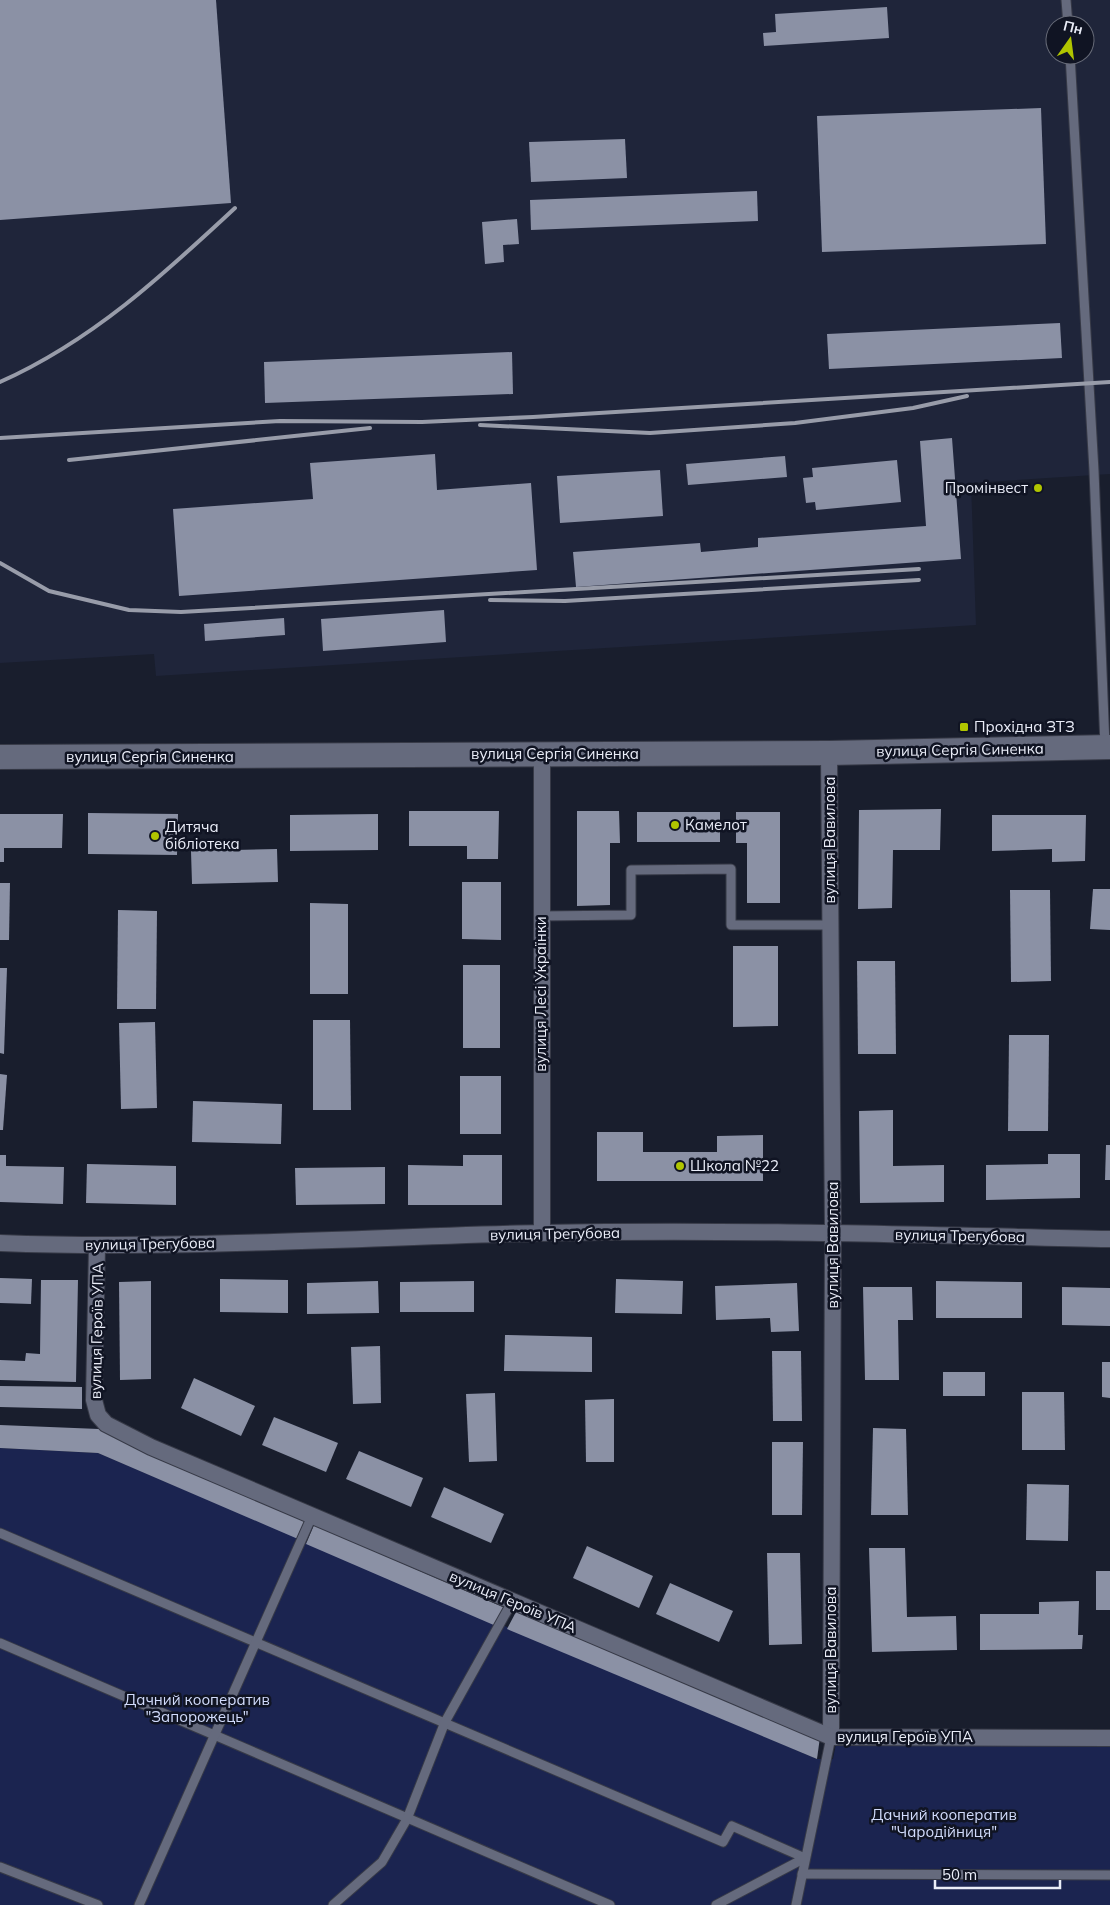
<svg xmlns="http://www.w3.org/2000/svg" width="1110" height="1905" font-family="Mulish,sans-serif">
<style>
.built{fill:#1f253a;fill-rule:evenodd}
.green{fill:#1b2450}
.building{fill:#8b91a5}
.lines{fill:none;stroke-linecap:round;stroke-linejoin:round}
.lane-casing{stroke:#373a47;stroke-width:11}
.street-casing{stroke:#373a47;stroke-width:18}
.secondary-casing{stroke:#373a47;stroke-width:26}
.lane{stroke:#656a7d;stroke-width:9}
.street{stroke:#656a7d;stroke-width:16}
.secondary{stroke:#656a7d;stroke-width:24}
.rail{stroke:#989ca9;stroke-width:4}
.poi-dot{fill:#b0c500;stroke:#101423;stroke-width:2}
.labels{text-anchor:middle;stroke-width:5;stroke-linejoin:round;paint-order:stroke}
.poi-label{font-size:15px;fill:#eaedf8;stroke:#101423;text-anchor:start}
.street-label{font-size:15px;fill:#eaedf8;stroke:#101423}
.park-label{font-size:15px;fill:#d2dcfc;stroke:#101423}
</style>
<rect width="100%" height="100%" fill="#191e2d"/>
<!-- built -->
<path class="built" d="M0 0H1110V474L971 483 976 625 156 676 154 654 0 663ZM1055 25H1085V55H1055Z"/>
<!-- green -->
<polygon class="green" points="0,1448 98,1453 817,1759 833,1759 836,1744 1110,1742 1110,1905 0,1905"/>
<!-- building -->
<g class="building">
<polygon points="0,0 216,0 231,203 0,220"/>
<polygon points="887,7 889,38 764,46 763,33 776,32 775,14"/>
<polygon points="1041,108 1046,244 822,252 817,116"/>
<polygon points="625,139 627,178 531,182 529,142"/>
<polygon points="757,191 758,221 531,230 530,200"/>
<polygon points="517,219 519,244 503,245 504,262 485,264 482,222"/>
<polygon points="1060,323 1062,358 829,369 827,334"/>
<polygon points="512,352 513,394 265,403 264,362"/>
<polygon points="952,438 961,559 576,587 573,552 700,543 701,552 758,547 758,538 926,526 920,441"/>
<polygon points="435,454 437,490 531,483 537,570 179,596 173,509 313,499 310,463"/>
<polygon points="785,456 787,477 688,485 686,464"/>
<polygon points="897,460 901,502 816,510 815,502 806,503 803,478 813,477 812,468"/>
<polygon points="660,470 663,516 560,523 557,476"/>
<polygon points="444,610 446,642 323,651 321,619"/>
<polygon points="284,618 285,635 205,641 204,624"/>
<polygon points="941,809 940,850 893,850 892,908 858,909 859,810"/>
<polygon points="409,811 499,811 498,859 467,859 467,846 409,846"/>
<polygon points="577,811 619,811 620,843 610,843 610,905 577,906"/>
<rect x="637" y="812" width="83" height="30"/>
<polygon points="736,812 780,812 780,903 747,903 747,843 736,843"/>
<polygon points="88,813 178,814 177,855 88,854"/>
<polygon points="0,814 63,814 62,848 4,848 4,862 0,862"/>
<polygon points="378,814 378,850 290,851 290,815"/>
<polygon points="992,815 1086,815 1085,861 1052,862 1052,849 992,851"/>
<polygon points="277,849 278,882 192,884 191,851"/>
<polygon points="462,882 501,882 501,940 462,939"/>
<polygon points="0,883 10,883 9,940 0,940"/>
<polygon points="1093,889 1110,889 1110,930 1090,929"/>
<polygon points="1010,890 1050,890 1051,981 1011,982"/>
<polygon points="310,903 348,904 348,994 310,994"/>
<polygon points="118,910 157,911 156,1009 117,1009"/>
<polygon points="733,946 778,946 778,1026 733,1027"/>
<polygon points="857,961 895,961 896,1054 858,1054"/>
<rect x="463" y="965" width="37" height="83"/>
<polygon points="0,968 7,968 4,1054 0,1053"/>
<polygon points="313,1020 350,1020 351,1110 313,1110"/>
<polygon points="155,1022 157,1108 121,1109 119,1023"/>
<polygon points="1009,1035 1049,1035 1048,1131 1008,1131"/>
<polygon points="0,1074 7,1075 3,1130 0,1130"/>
<rect x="460" y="1076" width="41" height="58"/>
<polygon points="193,1101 282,1104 281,1144 192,1142"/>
<polygon points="893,1110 893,1166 944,1165 944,1202 860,1203 859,1111"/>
<polygon points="597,1132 643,1132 643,1152 717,1152 717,1136 763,1135 763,1181 597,1181"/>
<polygon points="1106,1145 1110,1145 1110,1180 1105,1180"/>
<polygon points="1048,1154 1080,1154 1080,1198 986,1200 986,1165 1048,1164"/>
<polygon points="0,1155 6,1155 6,1166 64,1167 63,1204 0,1202"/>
<polygon points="463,1155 502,1155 502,1205 408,1205 408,1165 463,1166"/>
<polygon points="87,1164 176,1166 176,1205 86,1203"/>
<polygon points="385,1167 385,1204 296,1205 295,1168"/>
<polygon points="0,1278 32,1279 31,1304 0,1303"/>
<polygon points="220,1279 288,1280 288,1313 220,1312"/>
<polygon points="616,1279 683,1281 682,1314 615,1313"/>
<polygon points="41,1280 78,1280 76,1382 0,1380 0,1360 25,1361 26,1353 40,1354"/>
<polygon points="151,1281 151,1379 120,1380 119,1282"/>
<polygon points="378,1281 379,1313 307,1314 307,1283"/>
<polygon points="474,1281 474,1312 400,1312 400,1282"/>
<polygon points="936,1281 1022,1282 1022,1318 936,1318"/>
<polygon points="797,1283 799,1331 771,1332 770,1318 716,1320 715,1286"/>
<polygon points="863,1287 912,1287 913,1320 898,1320 899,1380 865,1380"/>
<polygon points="1062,1287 1110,1288 1110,1326 1062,1325"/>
<polygon points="505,1335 592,1337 592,1372 504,1371"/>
<polygon points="380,1346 381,1403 353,1404 351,1347"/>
<polygon points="772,1351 801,1351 802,1421 773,1421"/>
<polygon points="1102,1362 1110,1362 1110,1398 1102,1397"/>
<rect x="943" y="1372" width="42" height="24"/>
<polygon points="194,1378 255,1406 241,1436 181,1408"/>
<polygon points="0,1386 82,1387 82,1409 0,1407"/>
<polygon points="1022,1392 1064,1392 1065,1450 1022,1450"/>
<polygon points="495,1393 497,1461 469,1462 466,1394"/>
<polygon points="614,1399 614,1462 586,1462 585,1400"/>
<polygon points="274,1417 338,1443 326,1472 262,1445"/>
<polygon points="0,1425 99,1429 306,1520 298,1539 98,1453 0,1448"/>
<polygon points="873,1428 906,1429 908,1515 871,1515"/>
<polygon points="772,1442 803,1442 802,1515 772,1515"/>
<polygon points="359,1451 423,1478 411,1507 346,1479"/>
<polygon points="1027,1484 1069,1485 1068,1541 1026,1540"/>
<polygon points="444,1487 504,1514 491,1543 431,1517"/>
<polygon points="314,1525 505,1608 496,1626 306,1544"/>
<polygon points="587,1546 653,1576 639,1608 573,1578"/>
<polygon points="869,1548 905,1548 907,1617 956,1616 957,1650 872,1652"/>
<polygon points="767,1553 800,1553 802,1644 769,1645"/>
<rect x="1096" y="1571" width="14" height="39"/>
<polygon points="670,1583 733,1611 719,1642 656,1614"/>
<polygon points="1079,1601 1078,1635 1083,1635 1082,1649 980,1650 980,1614 1039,1614 1039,1602"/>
<polygon points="516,1612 820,1737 817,1759 507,1629"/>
</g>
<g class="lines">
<defs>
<g id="lane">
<polyline points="1066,0 1068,25"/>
<polyline points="1070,55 1094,471 1105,746"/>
<polyline points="540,916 631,915 631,870 731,869 731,925 831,925"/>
<polyline points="0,1533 723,1842 732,1826 805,1858"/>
<polyline points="0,1643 610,1905"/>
<polyline points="0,1867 98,1905"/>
<polyline points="802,1874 1110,1875"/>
<polyline points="139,1905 312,1516"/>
<polyline points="333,1905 382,1862 407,1819 445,1722 512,1602"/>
<polyline points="716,1905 805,1858"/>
<polyline points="796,1905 831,1737"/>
</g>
<g id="street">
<polyline points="829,753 833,1233 831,1737"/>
<polyline points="542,755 542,1233"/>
<path d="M0 1243C180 1250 361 1237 541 1233 731 1229 920 1235 1110 1239"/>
<polyline points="97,1247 94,1400 98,1415 106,1424 151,1447 831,1737 1110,1738"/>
</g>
<polyline id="secondary" points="0,757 829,753 1110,747"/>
</defs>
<!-- lane casing -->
<use href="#lane" class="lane-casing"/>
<!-- street casing -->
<use href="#street" class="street-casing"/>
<!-- secondary casing -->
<use href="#secondary" class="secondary-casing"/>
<!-- lane -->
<use href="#lane" class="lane"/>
<!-- street -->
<use href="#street" class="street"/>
<!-- secondary -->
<use href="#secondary" class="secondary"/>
<!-- rail -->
<g class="rail">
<path d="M0 382C92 341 163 275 235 208"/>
<polyline points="480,425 650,433 795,423 913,408 967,396"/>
<polyline points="0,438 280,421 422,422 533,417 1110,382"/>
<polyline points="69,460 370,428"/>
<polyline points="0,563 49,591 129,610 181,612 919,569"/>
<polyline points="490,600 565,601 919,580"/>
</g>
</g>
<!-- markers -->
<g class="poi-dot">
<circle cx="1038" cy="488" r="5"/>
<rect x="959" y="722" width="10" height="10" rx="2.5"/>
<circle cx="675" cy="825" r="5"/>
<circle cx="155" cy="836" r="5"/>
<circle cx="680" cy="1166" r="5"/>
</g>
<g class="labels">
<!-- poi labels -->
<g class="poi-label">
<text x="1028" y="493" text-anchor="end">Промінвест</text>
<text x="974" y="732">Прохідна ЗТЗ</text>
<text x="685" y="830">Камелот</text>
<text x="165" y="832">Дитяча<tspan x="165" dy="17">бібліотека</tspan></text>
<text x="690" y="1171">Школа №22</text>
</g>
<!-- street labels -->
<g class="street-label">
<text transform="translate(960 750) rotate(-1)" y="5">вулиця Сергія Синенка</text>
<text x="555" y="759">вулиця Сергія Синенка</text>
<text x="150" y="762">вулиця Сергія Синенка</text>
<text transform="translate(830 840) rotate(-90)" y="5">вулиця Вавилова</text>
<text transform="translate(541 994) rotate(-90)" y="5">вулиця Лесі Українки</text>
<text transform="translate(555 1234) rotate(-1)" y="5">вулиця Трегубова</text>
<text transform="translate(960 1236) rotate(1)" y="5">вулиця Трегубова</text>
<text transform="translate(150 1244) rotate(-1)" y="5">вулиця Трегубова</text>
<text transform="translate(833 1245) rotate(-90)" y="5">вулиця Вавилова</text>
<text transform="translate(97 1331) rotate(-89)" y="5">вулиця Героїв УПА</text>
<text transform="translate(513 1602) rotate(23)" y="5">вулиця Героїв УПА</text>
<text transform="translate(831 1650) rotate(-90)" y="5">вулиця Вавилова</text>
<text x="905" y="1742">вулиця Героїв УПА</text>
</g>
<!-- park labels -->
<g class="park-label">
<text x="197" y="1705">Дачний кооператив<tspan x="197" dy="17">"Запорожець"</tspan></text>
<text x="944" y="1820">Дачний кооператив<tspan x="944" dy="17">"Чародійниця"</tspan></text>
</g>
</g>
<!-- north arrow -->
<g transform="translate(1070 40) rotate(14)"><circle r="24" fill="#101423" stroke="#676b78"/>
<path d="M0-4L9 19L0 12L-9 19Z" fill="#b0c500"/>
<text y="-8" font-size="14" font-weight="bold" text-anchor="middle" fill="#eaedf8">Пн</text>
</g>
<!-- scale -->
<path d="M935 1880v8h125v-8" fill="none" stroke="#eaedf8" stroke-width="2.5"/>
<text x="942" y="1880" font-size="15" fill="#eaedf8" stroke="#101423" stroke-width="4" paint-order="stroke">50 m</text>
</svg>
